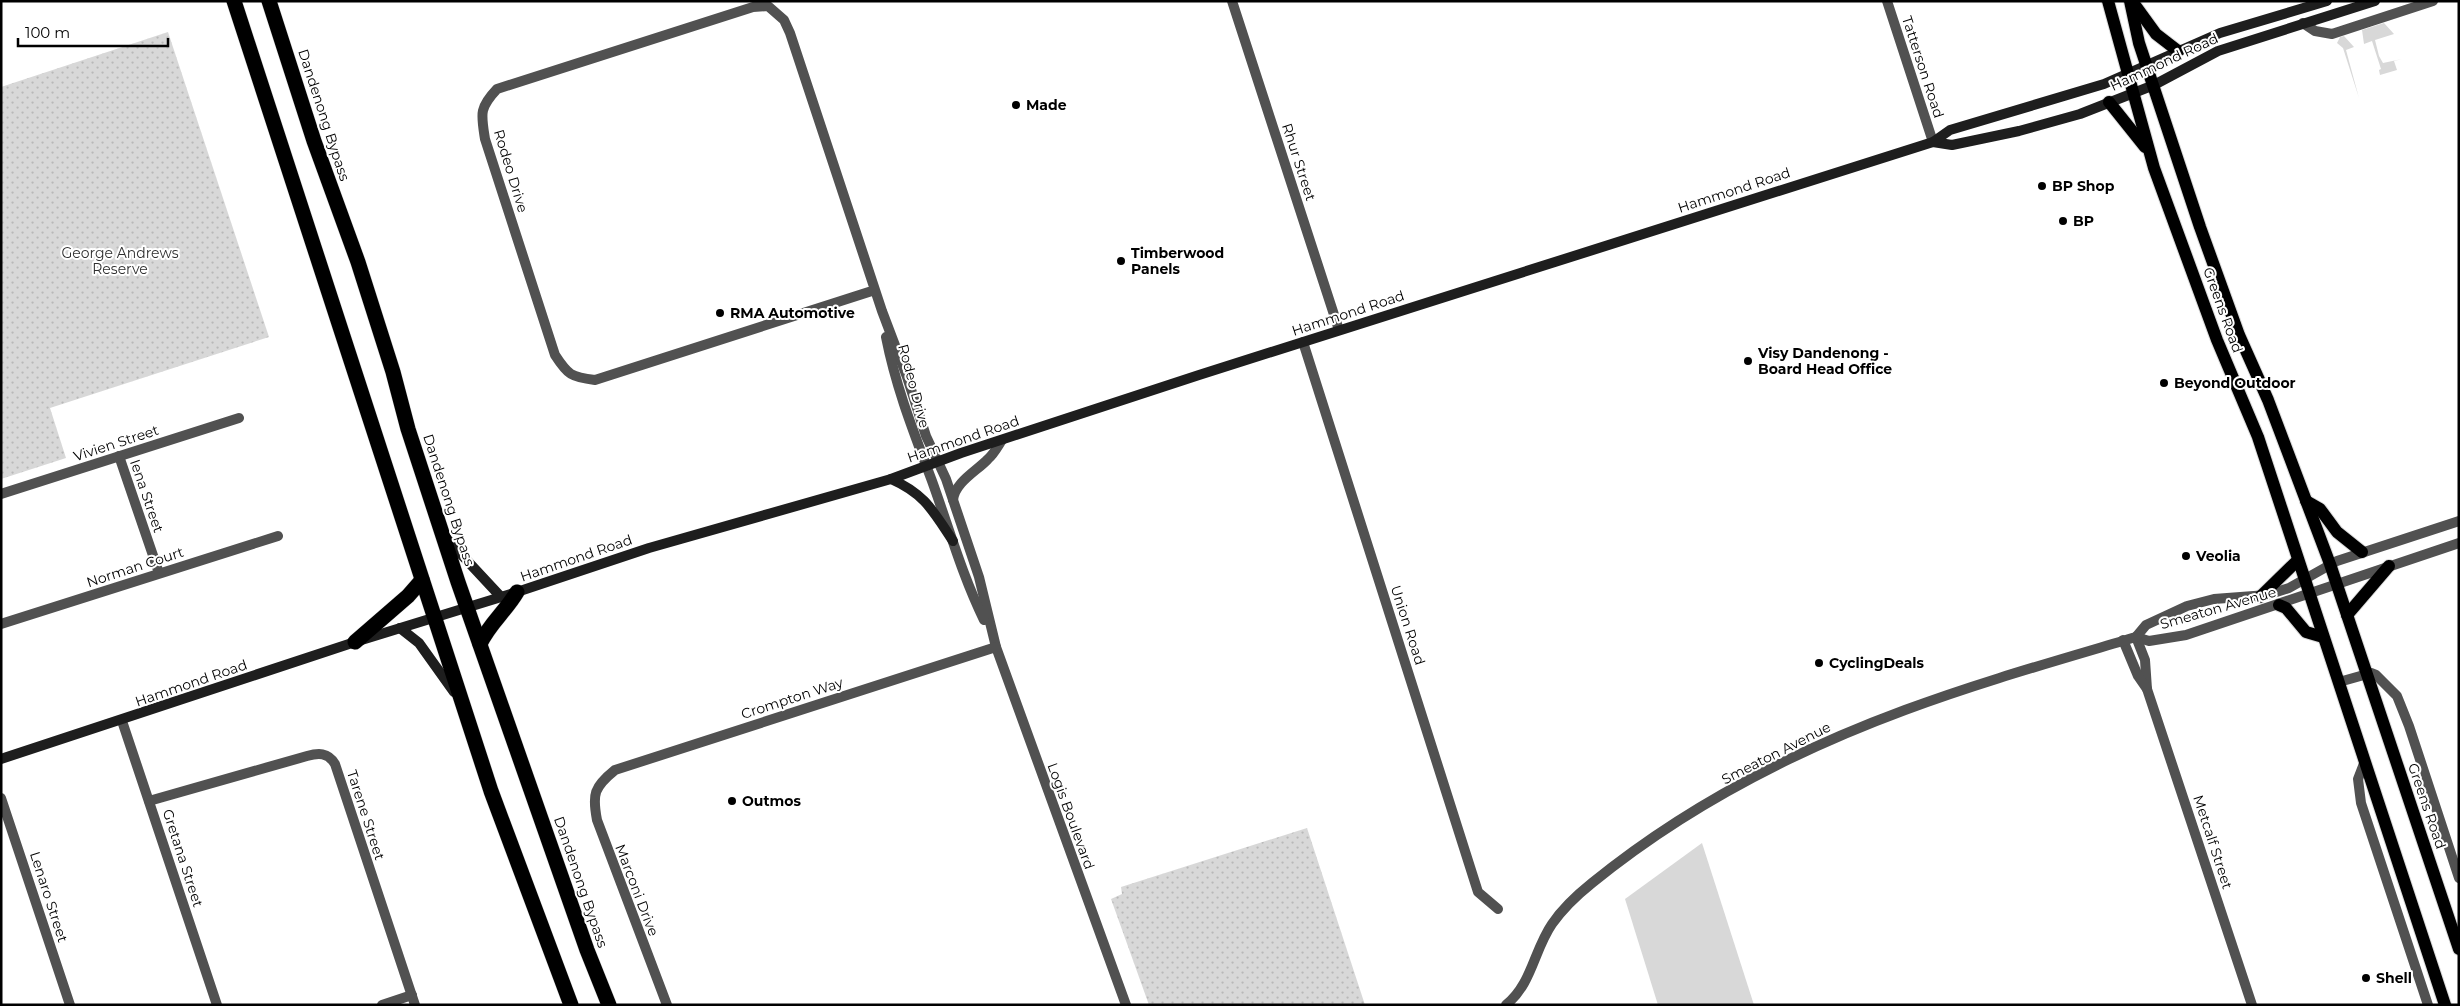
<svg xmlns="http://www.w3.org/2000/svg" width="2460" height="1006" font-family="Montserrat,sans-serif">
<style>
.green{fill:#d8d8d8}
.park{fill:url(#park-dots)}
.lines{fill:none;stroke-linecap:round;stroke-linejoin:round}
.primary-casing{stroke:#dbdbdb;stroke-width:14}
.highway-casing{stroke:#dbdbdb;stroke-width:16}
.street{stroke:#515151;stroke-width:10}
.secondary{stroke:#1e1e1e;stroke-width:10}
.primary{stroke:#000;stroke-width:12}
.highway{stroke:#000;stroke-width:15}
.poi-dot{fill:#000;stroke:#fff;stroke-width:2}
.labels{text-anchor:middle;stroke-width:4;stroke-linejoin:round;paint-order:stroke}
.street-label{font-size:14px;fill:#000;stroke:#fff}
.poi-label{font-size:14px;font-weight:bold;fill:#000;stroke:#fff;text-anchor:start}
.park-label{font-size:14px;fill:#2f2f2f;stroke:#fff}
</style>
<defs>
<pattern id="park-dots" width="8" height="8" patternUnits="userSpaceOnUse" patternTransform="scale(1.25)"><rect width="8" height="8" fill="#d8d8d8"/><path d="M2 2h.1M6 6h.1" fill="none" stroke="#b8b8b8" stroke-width="1.8" stroke-linecap="round"/></pattern>
</defs>
<rect width="100%" height="100%" fill="#fff"/>
<!-- green -->
<g class="green">
<polygon points="2384,23 2394,34 2375,40 2379,56 2383,63 2402,59 2394,61 2397,70 2380,75 2379,70 2381,69 2372,41 2364,44 2362,30"/>
<polygon points="2344,36 2354,47 2346,50 2359,98 2343,48 2337,43 2340,37"/>
<polygon points="1702,843 1754,1005 1658,1005 1625,899"/>
</g>
<!-- park -->
<g class="park">
<polygon points="168,32 269,337 50,408 66,458 1,479 1,87"/>
<polygon points="1307,828 1365,1005 1149,1005 1111,899 1122,894 1121,887"/>
</g>
<g class="lines">
<defs>
<g id="primary">
<polyline points="2108,1 2154,168 2217,340 2258,437 2445,1005"/>
<polyline points="2130,1 2139,43 2200,227 2239,335 2268,400 2330,564 2459,949"/>
<polyline points="2132,1 2156,34 2178,51"/>
<polyline points="2109,102 2145,147"/>
<polyline points="2306,501 2320,509 2337,532 2362,552"/>
<polyline points="2260,597 2298,560"/>
<polyline points="2279,605 2286,608 2306,632 2323,637"/>
<polyline points="2347,615 2389,566"/>
</g>
<g id="highway">
<polyline points="234,1 491,791 571,1005"/>
<polyline points="269,1 314,141 358,262 393,372 408,429 458,582 587,950 609,1005"/>
<polyline points="355,642 408,596 422,580"/>
<path d="M480 644C489 624 506 611 517 592"/>
</g>
</defs>
<!-- primary casing -->
<use href="#primary" class="primary-casing"/>
<!-- highway casing -->
<use href="#highway" class="highway-casing"/>
<!-- street -->
<g class="street">
<polyline points="1232,1 1339,330"/>
<polyline points="1887,1 1933,142"/>
<polyline points="2303,23 2315,31 2332,34 2433,1"/>
<path d="M875 290 595 380C571 377 568 375 555 355L485 139C481 114 479 108 497 89L753 7 768 6 784 20 790 33 882 311 907 377 926 436 946 479 979 577 996 647 1126 1005"/>
<path d="M886 337C896 388 914 433 932 481 949 528 962 575 984 620"/>
<polyline points="1303,342 1478,892 1498,909"/>
<polyline points="119,456 159,573"/>
<polyline points="1,494 239,418"/>
<path d="M953 500C955 482 977 471 988 459 994 454 998 446 1002 440"/>
<polyline points="1,624 278,536"/>
<polyline points="2136,637 2149,641 2186,635 2459,543"/>
<polyline points="2136,637 2145,660 2147,689"/>
<polyline points="2123,640 2138,676 2147,689 2252,1005"/>
<polyline points="2339,682 2371,673 2376,675 2397,696 2409,726 2459,878"/>
<polyline points="122,721 217,1005"/>
<polyline points="2365,761 2358,779 2361,803 2428,1005"/>
<polyline points="1,798 70,1005"/>
<path d="M149 801 307 756C318 753 328 752 335 764L415 1005"/>
<polyline points="382,1005 412,995"/>
<path d="M667 1005 597 820C592 794 594 787 615 770L996 647"/>
<path d="M1506 1005C1532 984 1534 950 1552 924 1563 908 1577 895 1592 883 1684 808 1794 751 1905 710 1980 682 2059 660 2136 637L2146 625 2187 606 2214 599 2267 595 2289 588 2337 561 2459 521"/>
</g>
<!-- secondary -->
<g class="secondary">
<polyline points="1933,142 1952,145 2019,131 2080,114 2154,85 2218,51 2375,1"/>
<path d="M891 479C925 494 933 511 953 541"/>
<polyline points="446,538 501,597"/>
<polyline points="400,628 419,643 454,692"/>
<polyline points="1,759 355,642 517,592 649,548 891,479 961,453 1199,375 1933,142 1950,130 2104,84 2220,33 2327,1"/>
</g>
<!-- primary -->
<use href="#primary" class="primary"/>
<!-- highway -->
<use href="#highway" class="highway"/>
</g>
<!-- markers -->
<g class="poi-dot">
<circle cx="1016" cy="105" r="5"/>
<circle cx="2042" cy="186" r="5"/>
<circle cx="2063" cy="221" r="5"/>
<circle cx="1121" cy="261" r="5"/>
<circle cx="720" cy="313" r="5"/>
<circle cx="1748" cy="361" r="5"/>
<circle cx="2164" cy="383" r="5"/>
<circle cx="2186" cy="556" r="5"/>
<circle cx="1819" cy="663" r="5"/>
<circle cx="732" cy="801" r="5"/>
<circle cx="2366" cy="978" r="5"/>
</g>
<g class="labels">
<!-- street labels -->
<g class="street-label">
<text transform="translate(2164 62) rotate(-25)" y="5">Hammond Road</text>
<text transform="translate(1923 67) rotate(72)" y="5">Tatterson Road</text>
<text transform="translate(324 115) rotate(72)" y="5">Dandenong Bypass</text>
<text transform="translate(1299 162) rotate(72)" y="5">Rhur Street</text>
<text transform="translate(511 171) rotate(73)" y="5">Rodeo Drive</text>
<text transform="translate(1734 190) rotate(-18)" y="5">Hammond Road</text>
<text transform="translate(2223 310) rotate(70)" y="5">Greens Road</text>
<text transform="translate(1348 313) rotate(-18)" y="5">Hammond Road</text>
<text transform="translate(914 386) rotate(75)" y="5">Rodeo Drive</text>
<text transform="translate(963 439) rotate(-19)" y="5">Hammond Road</text>
<text transform="translate(116 443) rotate(-18)" y="5">Vivien Street</text>
<text transform="translate(147 496) rotate(71)" y="5">Iena Street</text>
<text transform="translate(449 500) rotate(72)" y="5">Dandenong Bypass</text>
<text transform="translate(576 558) rotate(-19)" y="5">Hammond Road</text>
<text transform="translate(135 567) rotate(-18)" y="5">Norman Court</text>
<text transform="translate(2218 608) rotate(-16)" y="5">Smeaton Avenue</text>
<text transform="translate(1408 625) rotate(72)" y="5">Union Road</text>
<text transform="translate(191 683) rotate(-19)" y="5">Hammond Road</text>
<text transform="translate(792 698) rotate(-18)" y="5">Crompton Way</text>
<text transform="translate(1776 753) rotate(-27)" y="5">Smeaton Avenue</text>
<text transform="translate(2427 806) rotate(71)" y="5">Greens Road</text>
<text transform="translate(366 815) rotate(72)" y="5">Tarene Street</text>
<text transform="translate(1071 816) rotate(70)" y="5">Logis Boulevard</text>
<text transform="translate(2213 842) rotate(72)" y="5">Metcalf Street</text>
<text transform="translate(183 858) rotate(72)" y="5">Gretana Street</text>
<text transform="translate(581 882) rotate(71)" y="5">Dandenong Bypass</text>
<text transform="translate(637 890) rotate(69)" y="5">Marconi Drive</text>
<text transform="translate(49 897) rotate(72)" y="5">Lenaro Street</text>
</g>
<!-- poi labels -->
<g class="poi-label">
<text x="1026" y="110">Made</text>
<text x="2052" y="191">BP Shop</text>
<text x="2073" y="226">BP</text>
<text x="1131" y="258">Timberwood<tspan x="1131" dy="16">Panels</tspan></text>
<text x="730" y="318">RMA Automotive</text>
<text x="1758" y="358">Visy Dandenong -<tspan x="1758" dy="16">Board Head Office</tspan></text>
<text x="2174" y="388">Beyond Outdoor</text>
<text x="2196" y="561">Veolia</text>
<text x="1829" y="668">CyclingDeals</text>
<text x="742" y="806">Outmos</text>
<text x="2376" y="983">Shell</text>
</g>
<!-- park labels -->
<g class="park-label">
<text x="120" y="258">George Andrews<tspan x="120" dy="16">Reserve</tspan></text>
</g>
</g>
<!-- border -->
<rect width="2460" height="1006" fill="none" stroke="#000000" stroke-width="5"/>
<!-- scale -->
<path d="M18 38v8h150v-8" fill="none" stroke="#000000" stroke-width="2.5"/>
<text x="25" y="38" font-size="15" fill="#000000" stroke="#ffffff" stroke-width="4" paint-order="stroke">100 m</text>
</svg>
